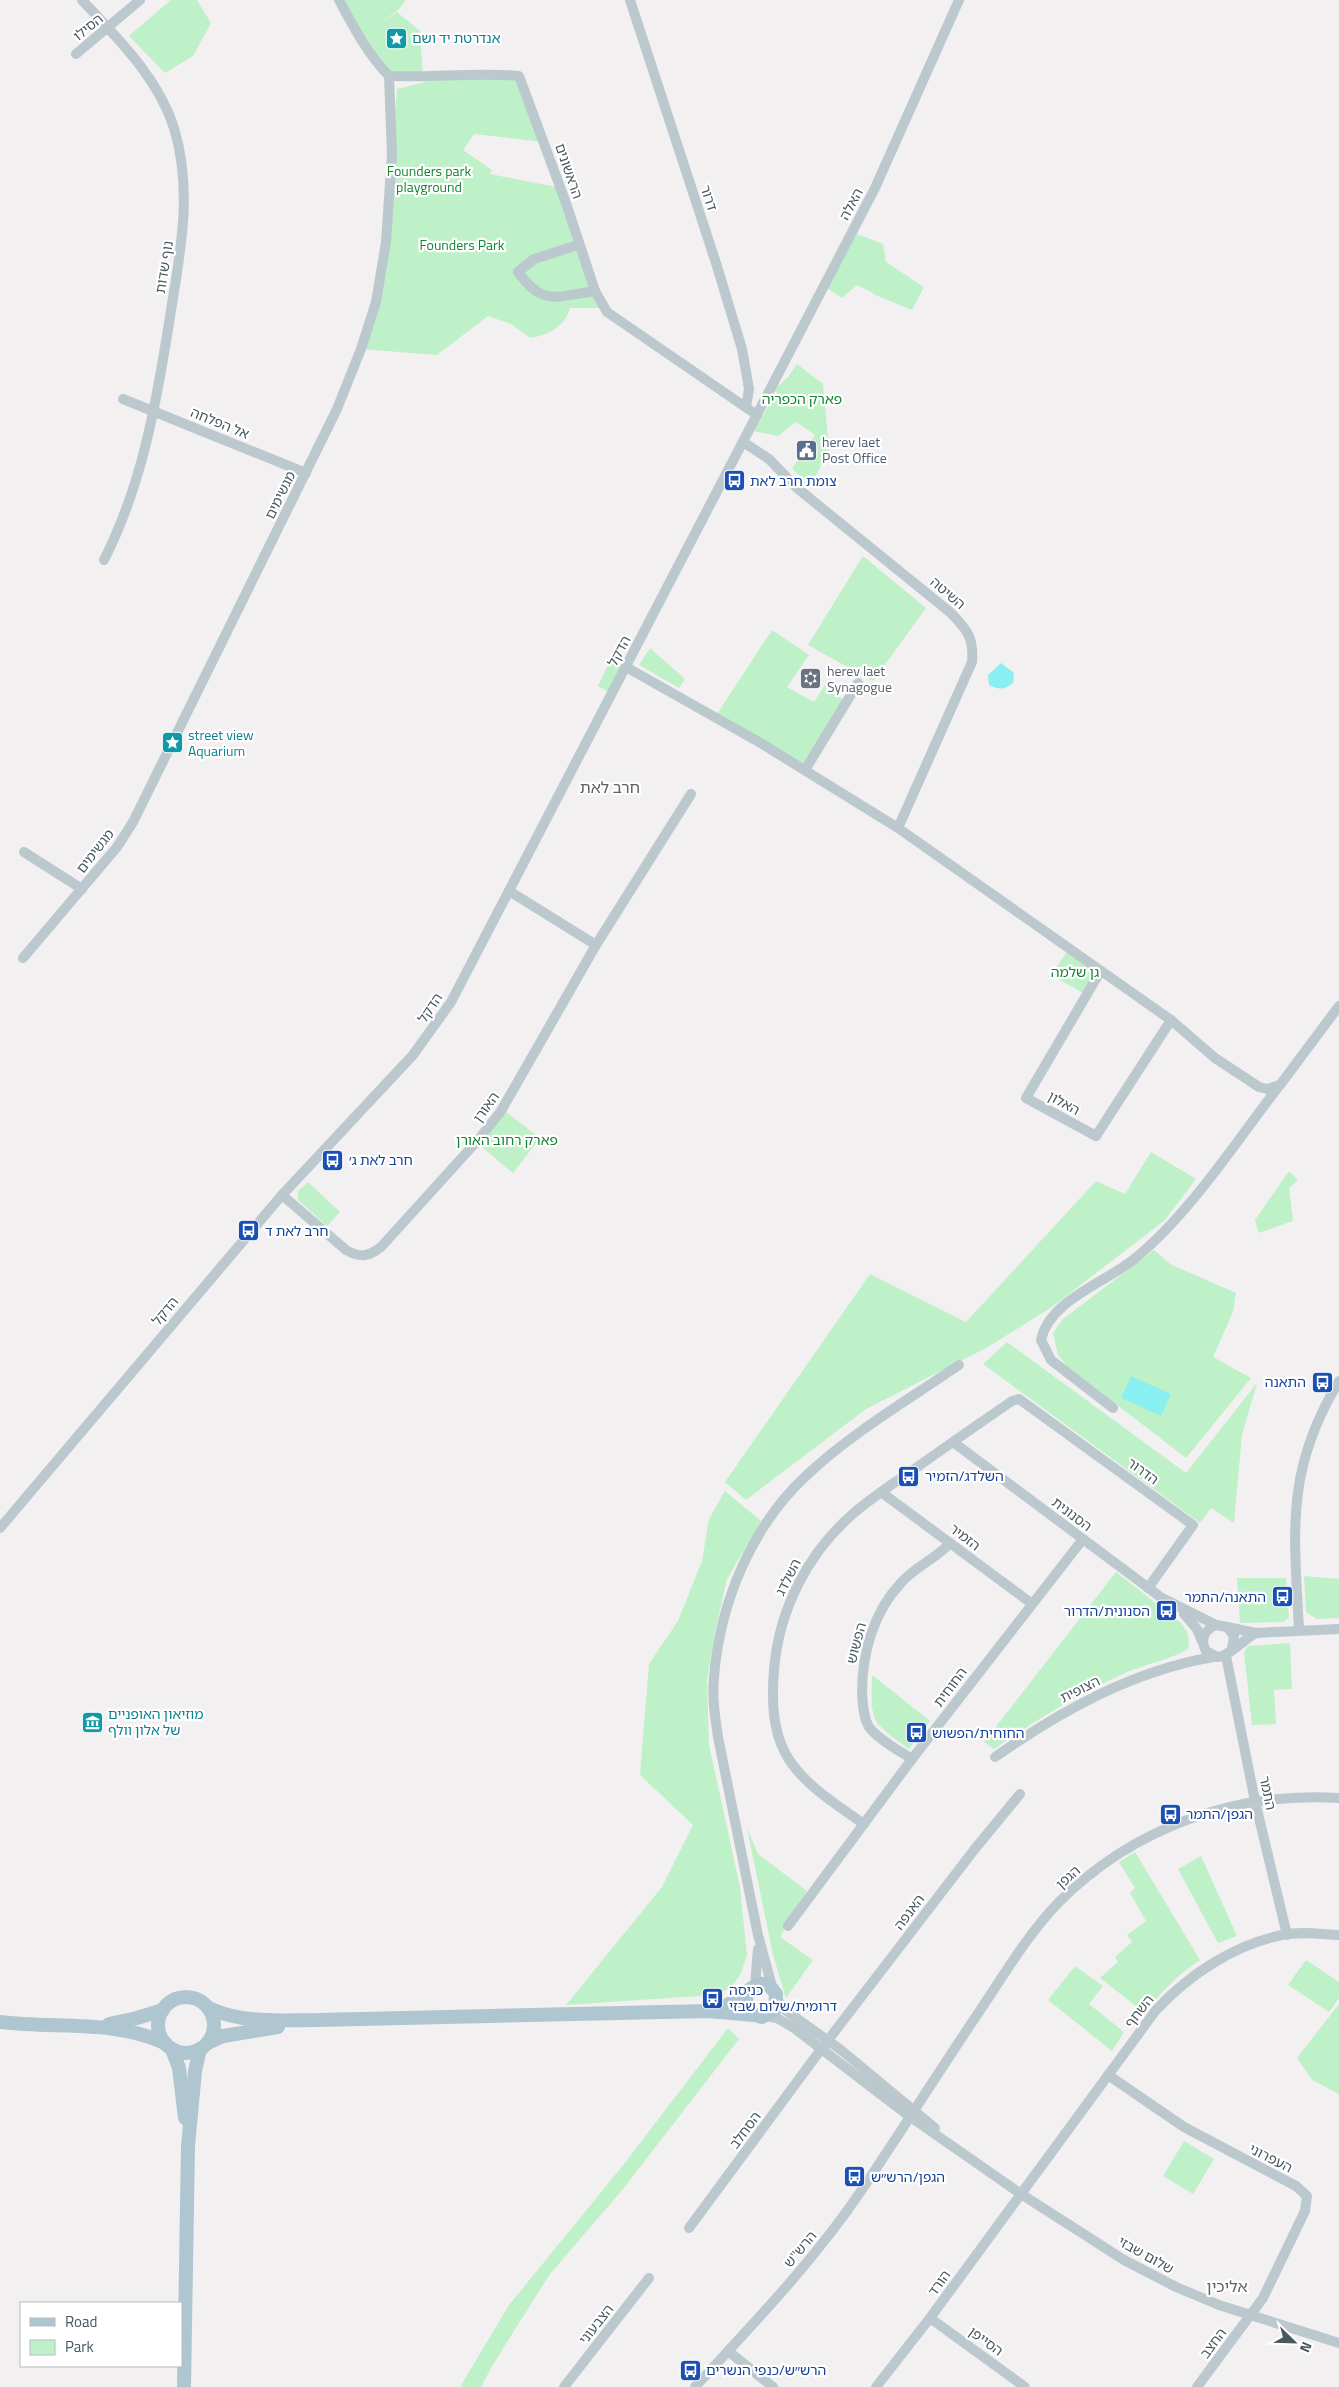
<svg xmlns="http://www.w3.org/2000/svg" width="1339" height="2387" font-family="'Titillium Web','Noto Sans Hebrew',sans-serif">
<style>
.green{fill:#bef1c8}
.water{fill:#8aeff0}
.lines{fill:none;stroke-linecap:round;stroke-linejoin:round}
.minor{stroke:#bbc8ce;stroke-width:10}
.major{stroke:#afc6d0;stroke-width:14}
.labels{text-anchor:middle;stroke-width:4.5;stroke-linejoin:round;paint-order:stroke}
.street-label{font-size:14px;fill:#47585f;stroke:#fff}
.culture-label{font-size:14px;fill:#0d838f;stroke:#fff;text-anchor:start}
.park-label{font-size:14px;fill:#148436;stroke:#fff}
.service-label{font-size:14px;fill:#4e5e75;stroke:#fff;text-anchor:start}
.transit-label{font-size:14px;fill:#164399;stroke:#fff;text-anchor:start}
.worship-label{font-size:14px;fill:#5b616d;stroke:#fff;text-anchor:start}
.quarter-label{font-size:16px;fill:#5d6366;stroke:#fff}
</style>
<rect width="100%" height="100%" fill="#f3f0f1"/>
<!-- green -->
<g class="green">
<polygon points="171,0 197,0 211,23 193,56 165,73 129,36"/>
<polygon points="340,0 406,0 399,9 382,22 397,12 420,31 423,77 389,76"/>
<path d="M457 74 519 76 544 142 474 134 463 150 492 170 490 174 561 188 605 308H570C565 327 548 335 530 338L511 324 488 316 437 355 361 349 382 291 397 89Z"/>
<polygon points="857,234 883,244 886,262 924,287 912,310 873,294 873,293 857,285 842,298 827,288"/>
<polygon points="797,364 823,384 829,450 811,485 792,469 815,435 796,422 778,436 753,431 777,393 774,390 789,376"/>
<polygon points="863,556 926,608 873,681 808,645"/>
<polygon points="772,630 809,655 787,687 814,702 829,679 845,704 805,770 715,717"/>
<polygon points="650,648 685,679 679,688 639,665"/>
<polygon points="610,661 625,669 612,694 598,686"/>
<polygon points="1069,949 1100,972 1087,995 1051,975"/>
<polygon points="502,1109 540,1138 513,1173 476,1142"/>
<polygon points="1151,1152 1196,1179 1165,1220 1052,1307 988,1347 866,1409 746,1500 725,1482 870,1274 966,1322 1096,1181 1125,1194"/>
<polygon points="1289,1171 1298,1180 1289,1188 1293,1221 1259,1233 1255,1220"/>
<polygon points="308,1182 340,1212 327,1226 298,1200 298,1191"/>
<polygon points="1154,1250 1170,1264 1236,1293 1233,1312 1213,1357 1251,1378 1186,1458 1068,1367 1058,1355 1053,1333 1063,1319"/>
<polygon points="1007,1342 1186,1473 1257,1383 1242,1435 1234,1523 1211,1508 1200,1523 983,1364"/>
<polygon points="725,1491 761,1521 727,1579 715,1632 707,1680 709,1745 740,1887 747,1955 741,1973 731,1988 714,1995 566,2005 662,1887 693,1825 640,1775 649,1664 678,1621 702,1561 709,1519"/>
<path d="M1116 1572 1180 1622C1188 1632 1190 1636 1188 1649 1168 1661 1144 1664 1123 1674 1077 1695 1036 1720 994 1749L984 1742Z"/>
<polygon points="1304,1576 1339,1579 1339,1618 1317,1619 1306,1612"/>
<polygon points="1237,1578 1286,1578 1289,1618 1283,1622 1240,1623"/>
<polygon points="1290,1643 1292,1689 1274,1690 1276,1724 1252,1725 1244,1652 1248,1646"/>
<path d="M872 1675 930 1721 909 1749C870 1720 871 1724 872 1675Z"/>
<polygon points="747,1828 758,1854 807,1891 780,1937 813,1960 786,1998 773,1955"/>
<path d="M1135 1852 1200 1960C1177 1975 1162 1991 1145 2013L1100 1978 1118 1962 1115 1957 1132 1942 1127 1935 1146 1921 1130 1893 1135 1888 1119 1862Z"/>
<polygon points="1201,1856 1237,1936 1218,1943 1178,1869"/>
<polygon points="1306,1960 1339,1982 1339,1998 1329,2012 1288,1985"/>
<polygon points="1075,1966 1103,1986 1089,2004 1124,2032 1112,2051 1048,2000"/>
<polygon points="1339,2004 1339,2094 1312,2080 1297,2058"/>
<polygon points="728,2028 739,2039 623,2189 550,2274 492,2366 481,2387 460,2387 509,2305 624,2164"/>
<polygon points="1184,2141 1214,2159 1193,2194 1163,2176"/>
</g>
<!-- water -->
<g class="water">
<path d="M1001 663 1014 673 1013 683C1004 690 999 690 989 685L988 675Z"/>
<polygon points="1131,1376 1171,1394 1161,1416 1121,1398"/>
</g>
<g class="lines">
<!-- minor -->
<g class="minor">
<path d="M82 0C117 38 158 77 174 128 194 194 179 258 169 323 156 405 142 485 104 560"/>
<path d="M339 0C354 28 367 53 389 76 433 78 476 72 519 76L566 203 595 291 607 312 757 415"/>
<polyline points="630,0 716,263 742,349 749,389 746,407"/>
<polyline points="76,54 140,0"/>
<path d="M578 245 534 259 518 272C543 307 557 296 595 291"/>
<polyline points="123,399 306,473"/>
<path d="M743 442 769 459 797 488 951 613C967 630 974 637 972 662L898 828"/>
<polyline points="626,667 764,745 898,828 1171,1020 1215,1058 1259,1087 1267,1089 1280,1085 1339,1006"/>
<polyline points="805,770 858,683"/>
<polyline points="24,852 82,889"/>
<polyline points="509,891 596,945"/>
<polyline points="23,958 117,847 133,822 337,409 361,349 376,302 386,242 392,154 389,76"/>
<polyline points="1100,972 1026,1098 1096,1136 1171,1020"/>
<path d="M282 1195 346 1250C360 1258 368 1257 381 1247L478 1140 501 1111 596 945 691 794"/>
<path d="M1113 1408 1051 1360 1041 1340C1049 1301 1104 1283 1133 1260 1189 1215 1235 1143 1279 1086"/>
<polyline points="953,1442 1162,1598 1216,1625"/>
<polyline points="881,1492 1031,1603"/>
<polyline points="0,1528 282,1195 413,1055 451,1002 875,188 959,0"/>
<polyline points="1184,1614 1197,1629 1202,1641"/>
<polyline points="1227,1627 1256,1633 1339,1629"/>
<path d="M1299 1630C1294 1531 1285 1470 1339 1381"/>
<path d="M1232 1649 1234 1636 1227 1627 1216 1625C1204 1630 1200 1640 1206 1651L1217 1657C1229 1657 1244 1639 1256 1633"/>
<polyline points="1226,1656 1255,1801 1287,1935"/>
<path d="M995 1757C1061 1711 1132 1671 1213 1657"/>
<path d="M912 1759C898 1750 879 1740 869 1727 863 1717 863 1704 862 1693 862 1654 873 1613 900 1584 914 1567 936 1559 950 1543"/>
<path d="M864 1824C796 1777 767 1758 774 1670 779 1609 808 1552 855 1512 874 1496 895 1482 916 1468 948 1445 980 1423 1012 1401L1019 1399 1193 1525 1148 1588"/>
<polyline points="788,1926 912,1759 1083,1539"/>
<polyline points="755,1985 758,1949"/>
<path d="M773 1990 758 1935 718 1737C715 1717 712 1697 714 1677 720 1602 752 1525 808 1474 853 1432 908 1400 959 1365"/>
<polyline points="777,1999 785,2010 841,2050 935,2128"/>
<polyline points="767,2016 777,2018 794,2028 909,2116 1021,2194 1124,2260 1176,2287 1219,2305 1339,2343"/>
<polyline points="1108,2075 1184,2127 1296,2186 1307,2196 1305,2211 1263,2298 1197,2387"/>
<polyline points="689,2228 822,2048 974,1850 1020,1794"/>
<polyline points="930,2318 1025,2387"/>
<polyline points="728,2351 773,2387"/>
<polyline points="564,2387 649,2278"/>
<path d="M695 2387C752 2325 811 2264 859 2194 901 2132 941 2068 983 2006 1007 1970 1029 1933 1059 1902 1133 1828 1235 1791 1339 1798"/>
<path d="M876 2387 930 2318 1156 2010C1189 1975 1233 1945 1282 1935 1300 1931 1320 1934 1339 1935"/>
</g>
<!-- major -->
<g class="major">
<circle cx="186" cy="2025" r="28"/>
<path d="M209 2008C243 2024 281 2020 318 2020L708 2011 754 2015"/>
<path d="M713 2010C722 2008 732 2003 739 1998 752 1989 763 1973 776 1994L775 2009 762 2017 752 2014 745 2007 747 1992"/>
<path d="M0 2022C56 2029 112 2019 165 2043"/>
<polyline points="109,2024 137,2018 163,2010"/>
<polyline points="208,2043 223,2036 278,2027"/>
<polyline points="172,2049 179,2068 185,2118"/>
<polyline points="184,2387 188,2146 195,2071 200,2049"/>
</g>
</g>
<!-- icons -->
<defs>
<symbol id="sight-square" viewBox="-11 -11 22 22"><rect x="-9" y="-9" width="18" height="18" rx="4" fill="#0f9aa8" stroke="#fff"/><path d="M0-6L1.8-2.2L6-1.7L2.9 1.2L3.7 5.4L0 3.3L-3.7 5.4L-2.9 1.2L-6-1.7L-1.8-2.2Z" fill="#fff"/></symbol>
<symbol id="civic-square" viewBox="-11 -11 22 22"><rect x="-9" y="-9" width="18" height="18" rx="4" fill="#5c6f8a" stroke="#fff"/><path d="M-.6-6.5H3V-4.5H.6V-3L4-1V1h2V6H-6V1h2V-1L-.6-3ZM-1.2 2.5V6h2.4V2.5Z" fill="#fff"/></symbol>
<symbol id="bus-square" viewBox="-11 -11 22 22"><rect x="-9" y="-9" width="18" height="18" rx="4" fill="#1a4fb4" stroke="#fff"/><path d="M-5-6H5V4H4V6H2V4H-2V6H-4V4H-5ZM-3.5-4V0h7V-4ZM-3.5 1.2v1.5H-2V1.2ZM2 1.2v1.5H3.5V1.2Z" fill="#fff"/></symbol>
<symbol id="synagogue-square" viewBox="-11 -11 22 22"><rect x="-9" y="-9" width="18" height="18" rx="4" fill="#6b7280" stroke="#fff"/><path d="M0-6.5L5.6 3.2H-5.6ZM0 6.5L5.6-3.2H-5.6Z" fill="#fff"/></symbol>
<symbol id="museum-square" viewBox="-11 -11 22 22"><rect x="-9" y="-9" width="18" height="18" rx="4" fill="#0f9aa8" stroke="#fff"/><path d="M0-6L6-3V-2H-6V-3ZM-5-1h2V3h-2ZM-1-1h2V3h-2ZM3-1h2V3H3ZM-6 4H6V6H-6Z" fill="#fff"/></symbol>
</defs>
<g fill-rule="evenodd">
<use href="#sight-square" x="384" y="26" width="25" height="25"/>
<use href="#civic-square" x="794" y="438" width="25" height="25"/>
<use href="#bus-square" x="722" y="468" width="25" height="25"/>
<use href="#synagogue-square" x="798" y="666" width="25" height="25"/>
<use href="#sight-square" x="160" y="730" width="25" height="25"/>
<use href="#bus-square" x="320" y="1148" width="25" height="25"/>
<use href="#bus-square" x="236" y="1218" width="25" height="25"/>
<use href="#bus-square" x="1310" y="1370" width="25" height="25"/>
<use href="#bus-square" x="896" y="1464" width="25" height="25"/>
<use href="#bus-square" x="1270" y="1584" width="25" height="25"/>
<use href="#bus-square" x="1154" y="1598" width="25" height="25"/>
<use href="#museum-square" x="80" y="1710" width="25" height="25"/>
<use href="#bus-square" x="904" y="1720" width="25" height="25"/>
<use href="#bus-square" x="1158" y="1802" width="25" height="25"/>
<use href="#bus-square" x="700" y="1986" width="25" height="25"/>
<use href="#bus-square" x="842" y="2164" width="25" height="25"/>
<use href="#bus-square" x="678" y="2358" width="25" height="25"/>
</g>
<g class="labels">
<!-- street labels -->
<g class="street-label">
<text transform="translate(88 27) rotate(-39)" y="5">הסילו</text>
<text transform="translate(569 171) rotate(71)" y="5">הראשונים</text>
<text transform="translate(709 198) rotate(72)" y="5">דרור</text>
<text transform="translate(851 204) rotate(-62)" y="5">האלה</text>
<text transform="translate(164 267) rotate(-81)" y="5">נוף שדות</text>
<text transform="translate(220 423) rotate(22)" y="5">אל הפלחה</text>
<text transform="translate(280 495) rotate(-64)" y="5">מגשימים</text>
<text transform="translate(948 593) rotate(41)" y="5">השיטה</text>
<text transform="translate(619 651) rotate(-62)" y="5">הדקל</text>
<text transform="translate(95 851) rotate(-52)" y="5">מגשימים</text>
<text transform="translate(430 1008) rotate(-57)" y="5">הדקל</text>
<text transform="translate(1064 1103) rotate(29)" y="5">האלון</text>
<text transform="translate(486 1107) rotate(-54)" y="5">האורן</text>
<text transform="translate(165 1311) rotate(-50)" y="5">הדקל</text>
<text transform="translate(1143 1471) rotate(36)" y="5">הדרור</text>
<text transform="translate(1072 1514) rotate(37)" y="5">הסנונית</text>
<text transform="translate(965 1537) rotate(37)" y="5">הזמיר</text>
<text transform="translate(788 1577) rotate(-63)" y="5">השלדג</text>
<text transform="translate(856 1643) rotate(-75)" y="5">הפשוש</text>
<text transform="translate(950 1687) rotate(-53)" y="5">החוחית</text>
<text transform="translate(1080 1689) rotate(-26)" y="5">הצופית</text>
<text transform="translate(1268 1793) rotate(78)" y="5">התמר</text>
<text transform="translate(1068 1877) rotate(-42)" y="5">הגפן</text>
<text transform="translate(909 1912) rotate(-53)" y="5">האנפה</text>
<text transform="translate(1139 2011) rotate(-52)" y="5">השחף</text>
<text transform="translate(745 2130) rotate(-53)" y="5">הסחלב</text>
<text transform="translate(1271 2158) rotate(27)" y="5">העפרוני</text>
<text transform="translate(800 2249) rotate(-50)" y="5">הרש''ש</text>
<text transform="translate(1146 2255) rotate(29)" y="5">שלום שבזי</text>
<text transform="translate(939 2283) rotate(-54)" y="5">הורד</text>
<text transform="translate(596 2324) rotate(-52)" y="5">הצבעוני</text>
<text transform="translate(986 2341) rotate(36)" y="5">הסייפן</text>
<text transform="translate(1213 2343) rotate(-53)" y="5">החצב</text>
</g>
<!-- culture labels -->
<g class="culture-label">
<text x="412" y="43">אנדרטת יד ושם</text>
<text x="188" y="740">street view<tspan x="188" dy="16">Aquarium</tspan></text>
<text x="108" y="1719">מוזיאון האופניים<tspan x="108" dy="16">של אלון וולף</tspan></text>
</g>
<!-- park labels -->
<g class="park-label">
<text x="429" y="176">Founders park<tspan x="429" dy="16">playground</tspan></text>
<text x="462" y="250">Founders Park</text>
<text x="802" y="404">פארק הכפריה</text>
<text x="1075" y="977">גן שלמה</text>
<text x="507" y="1145">פארק רחוב האורן</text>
</g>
<!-- service labels -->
<g class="service-label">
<text x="822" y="447">herev laet<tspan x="822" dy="16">Post Office</tspan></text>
</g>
<!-- transit labels -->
<g class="transit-label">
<text x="750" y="486">צומת חרב לאת</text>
<text x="349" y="1165">חרב לאת ג׳</text>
<text x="265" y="1236">חרב לאת ד</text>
<text x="1306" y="1387" text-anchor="end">התאנה</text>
<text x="925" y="1481">השלדג/הזמיר</text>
<text x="1266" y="1602" text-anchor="end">התאנה/התמר</text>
<text x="1150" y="1616" text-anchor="end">הסנונית/הדרור</text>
<text x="932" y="1738">החוחית/הפשוש</text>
<text x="1186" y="1819">הגפן/התמר</text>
<text x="729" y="1995">כניסה<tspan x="729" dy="16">דרומית/שלום שבזי</tspan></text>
<text x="871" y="2182">הגפן/הרש״ש</text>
<text x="706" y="2375">הרש״ש/כנפי הנשרים</text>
</g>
<!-- worship labels -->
<g class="worship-label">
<text x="827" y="676">herev laet<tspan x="827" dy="16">Synagogue</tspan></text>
</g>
<!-- quarter labels -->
<g class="quarter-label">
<text x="610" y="793">חרב לאת</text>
<text x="1227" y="2292">אליכין</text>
</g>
</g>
<!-- legend -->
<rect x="20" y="2302" width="162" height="65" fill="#ffffff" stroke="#b5bcbf"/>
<rect x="30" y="2318" width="25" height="8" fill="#afc6d0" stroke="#b5bcbf"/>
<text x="65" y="2327" font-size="15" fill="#47585f">Road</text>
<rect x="30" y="2340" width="25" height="15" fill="#bef1c8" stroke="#b5bcbf"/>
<text x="65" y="2352" font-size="15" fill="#47585f">Park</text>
<!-- north arrow -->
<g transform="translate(1294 2342) rotate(113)" stroke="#ffffff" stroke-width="4" paint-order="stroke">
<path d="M0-4L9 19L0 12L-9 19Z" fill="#47585f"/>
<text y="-8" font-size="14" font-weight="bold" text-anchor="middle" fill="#47585f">N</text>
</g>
</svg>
